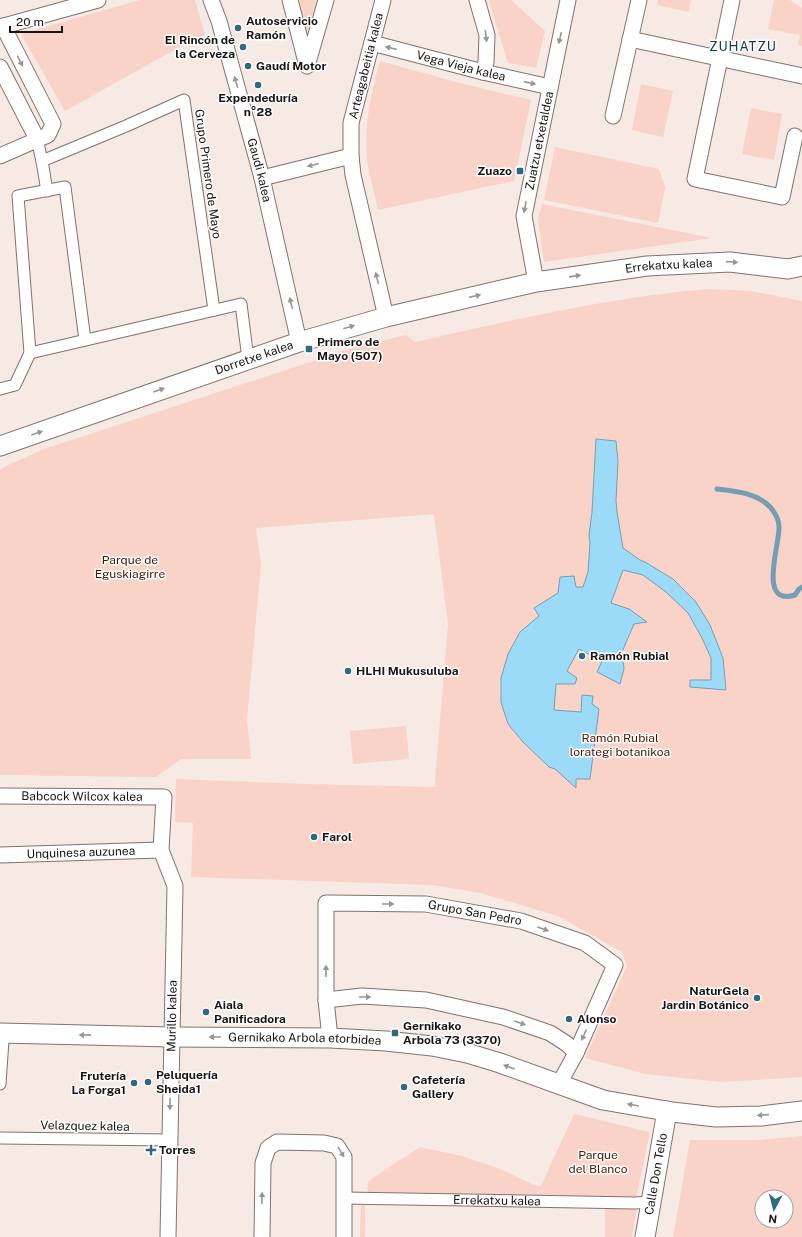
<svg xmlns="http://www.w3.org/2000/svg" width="802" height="1237" font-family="'Public Sans',sans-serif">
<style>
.green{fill:#f9d3c7;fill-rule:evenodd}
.water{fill:#9bdbf7;stroke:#749fb3}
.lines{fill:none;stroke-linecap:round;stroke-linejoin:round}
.stream{stroke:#749fb3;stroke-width:5}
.pedestrian-casing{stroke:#7f736f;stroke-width:13}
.minor-casing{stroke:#7f736f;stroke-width:17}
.tertiary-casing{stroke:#7f736f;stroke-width:21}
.pedestrian{stroke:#fff;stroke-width:11}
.minor{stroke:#fff;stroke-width:15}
.tertiary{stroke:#fff;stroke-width:19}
.oneway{fill:#989595}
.poi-dot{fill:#2d6980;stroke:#fff;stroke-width:1.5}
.labels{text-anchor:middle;stroke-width:3;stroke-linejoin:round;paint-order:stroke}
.poi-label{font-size:12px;font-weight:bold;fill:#191413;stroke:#fff;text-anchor:start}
.street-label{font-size:12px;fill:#191413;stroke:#fff}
.park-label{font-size:12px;fill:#4a1602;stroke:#fff}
.neighbourhood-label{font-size:13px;letter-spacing:1px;fill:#083c4e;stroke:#fff}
</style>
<rect width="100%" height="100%" fill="#f7e9e4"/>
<!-- green -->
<g class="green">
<polygon points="140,0 195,0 205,35 194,39 65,111 21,34"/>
<polygon points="297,0 317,0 306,38"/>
<polygon points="490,0 511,0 545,31 536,68 508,63 489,2"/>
<polygon points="658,0 691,0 689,12 657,5"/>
<polygon points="774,0 790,0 802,8 802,46 798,45 800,35 768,29"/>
<path d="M380 61 456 82 531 100 514 181 378 210C375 193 369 176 367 159 364 126 371 93 380 61Z"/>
<polygon points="641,84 673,91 663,137 632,130"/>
<polygon points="751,108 782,114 774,160 742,154"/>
<polygon points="555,147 659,169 665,187 658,223 544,200"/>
<polygon points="542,204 712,238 544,262 538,219"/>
<path d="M710 289 751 291 802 301V1077L722 1082 645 1074 585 1058 627 966 622 952 558 916 480 893 432 885 191 877 193 823 175 822 176 779 306 784 435 787 436 768 448 624 434 514 256 528 261 564 247 719 251 759H181L156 777 0 775V470L6 466 44 449 326 357 338 352 406 335 415 342C512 320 610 297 710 289Z"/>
<polygon points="406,726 409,759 353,764 350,731"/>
<path d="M574 1114 650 1132 635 1203 367 1198 368 1182C384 1169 403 1159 420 1147L462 1156 498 1168 534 1185 541 1186Z"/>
<path d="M802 1136V1237H673L690 1140H760ZM762 1197H786V1221H762Z"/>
<polygon points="361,1205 365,1205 365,1237 360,1237"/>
<polygon points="605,1207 637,1208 632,1237 605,1237"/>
</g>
<!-- water -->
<polygon class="water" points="596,439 616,441 618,461 616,501 617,512 623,548 640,560 645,562 673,579 696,602 710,625 723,658 726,690 690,687 690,680 711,680 711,658 702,638 688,613 666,592 643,575 623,570 611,603 629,609 647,622 634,624 622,652 624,669 620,684 597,672 602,661 579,649 567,671 577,678 575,684 556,684 554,710 581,712 582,695 593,696 592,704 599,709 590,779 576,779 576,788 555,769 549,767 523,742 508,724 501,702 501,678 508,654 520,632 539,616 534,608 558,593 560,577 574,576 576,587 583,587 588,572 590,543 589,535 592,512"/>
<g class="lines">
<!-- stream -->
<path class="stream" d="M717 489C735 491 758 493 771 508 775 513 779 520 779 527 780 544 757 607 795 595L799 589 802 587"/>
<defs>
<g id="pedestrian">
<polyline points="37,139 42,161"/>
<polyline points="47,191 42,161 126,126 184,100 214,310"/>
<polyline points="30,353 241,304 248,359"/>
<polyline points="0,389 15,385 30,353 18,196 65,187 85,340"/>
<polyline points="0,1084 3,1040"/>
<polyline points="0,1138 169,1140"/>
<path id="s1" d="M344 1198 635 1203 651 1202"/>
</g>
<g id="minor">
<path id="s2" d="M211 0 219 21 262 178 299 342"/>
<polyline points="290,0 307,66 326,0"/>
<polyline points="383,0 351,123 351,156 353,175 386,317"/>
<polyline points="477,0 487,35 486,62 483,72"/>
<polyline points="732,0 695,179 782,197 795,136"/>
<polyline points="0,27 98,0"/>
<polyline points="630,39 802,76"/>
<path id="s3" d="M372 43 483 72 550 87"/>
<polyline points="0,67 37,139"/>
<polyline points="613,116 639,0"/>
<polyline points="0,156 48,135 53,124 3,26"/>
<polyline points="262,178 351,156"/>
<path id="s4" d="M536 282 524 216 568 0"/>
<path id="s5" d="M0 796 164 797 161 850 175 886 168 1237"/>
<path id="s6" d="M0 855 161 850"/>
<polyline points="326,1000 362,996 426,1000 503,1017 550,1033 567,1044 576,1053"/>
<path id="s7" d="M330 1038 326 1000V903L426 904 521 921 585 943 615 965 576 1053 559 1084"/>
<polyline points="262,1237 263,1163 268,1148 277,1142 324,1143 337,1146 344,1157 344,1237"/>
</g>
<g id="tertiary">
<path id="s8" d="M0 446 299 342 386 317 536 282 647 266 730 262 788 269 802 266"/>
<path id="s9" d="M0 1033 171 1037 330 1038 386 1041 432 1046 467 1053 500 1063 603 1100 672 1112 716 1117 761 1116 802 1111"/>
<path id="s10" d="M645 1237 667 1111"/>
</g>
</defs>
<!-- pedestrian casing -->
<use href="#pedestrian" class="pedestrian-casing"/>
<!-- minor casing -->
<use href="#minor" class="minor-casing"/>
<!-- tertiary casing -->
<use href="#tertiary" class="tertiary-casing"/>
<!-- pedestrian -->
<use href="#pedestrian" class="pedestrian"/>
<!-- minor -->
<use href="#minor" class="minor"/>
<!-- tertiary -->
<use href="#tertiary" class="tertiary"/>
</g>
<!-- one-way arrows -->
<defs><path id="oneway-solid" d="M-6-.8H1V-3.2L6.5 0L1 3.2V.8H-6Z"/></defs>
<g class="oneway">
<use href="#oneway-solid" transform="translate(486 36) rotate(83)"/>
<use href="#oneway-solid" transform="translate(560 38) rotate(102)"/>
<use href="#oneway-solid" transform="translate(391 48) rotate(-166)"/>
<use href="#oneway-solid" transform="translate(20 61) rotate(63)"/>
<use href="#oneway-solid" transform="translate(236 82) rotate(-106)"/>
<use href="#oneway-solid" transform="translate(530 83) rotate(13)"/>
<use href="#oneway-solid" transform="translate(313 165) rotate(166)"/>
<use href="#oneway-solid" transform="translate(525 207) rotate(101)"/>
<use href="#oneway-solid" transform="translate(732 262) rotate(4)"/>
<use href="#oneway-solid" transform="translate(575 276) rotate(-8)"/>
<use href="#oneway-solid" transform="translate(377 278) rotate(-103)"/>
<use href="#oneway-solid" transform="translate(475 296) rotate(-13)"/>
<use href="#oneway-solid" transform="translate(291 303) rotate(-103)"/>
<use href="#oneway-solid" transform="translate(349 327) rotate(-16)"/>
<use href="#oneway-solid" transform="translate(159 390) rotate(-19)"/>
<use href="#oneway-solid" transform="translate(37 433) rotate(-19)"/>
<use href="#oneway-solid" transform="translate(388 904)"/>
<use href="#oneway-solid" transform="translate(543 929) rotate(19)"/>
<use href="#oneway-solid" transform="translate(326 971) rotate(-90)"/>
<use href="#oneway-solid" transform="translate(365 997)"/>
<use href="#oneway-solid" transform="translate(520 1023) rotate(19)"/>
<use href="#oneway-solid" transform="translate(85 1035) rotate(-179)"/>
<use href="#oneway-solid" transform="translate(584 1035) rotate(114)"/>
<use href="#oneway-solid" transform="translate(215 1037) rotate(-180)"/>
<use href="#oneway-solid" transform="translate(509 1067) rotate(-160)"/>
<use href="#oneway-solid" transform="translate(170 1104) rotate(91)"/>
<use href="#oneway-solid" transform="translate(633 1105) rotate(-170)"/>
<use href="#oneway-solid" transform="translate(763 1115) rotate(176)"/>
<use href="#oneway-solid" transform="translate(341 1152) rotate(59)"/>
<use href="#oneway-solid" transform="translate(262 1198) rotate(-89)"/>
</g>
<!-- markers -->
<g class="poi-dot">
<circle cx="238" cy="28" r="4"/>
<circle cx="243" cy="47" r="4"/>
<circle cx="248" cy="66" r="4"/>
<circle cx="258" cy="85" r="4"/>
<rect x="516" y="167" width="8" height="8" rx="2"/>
<rect x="305" y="345" width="8" height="8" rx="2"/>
<circle cx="582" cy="656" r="4"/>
<circle cx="348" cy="671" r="4"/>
<circle cx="314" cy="837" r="4"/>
<circle cx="757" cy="998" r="4"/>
<circle cx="206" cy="1012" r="4"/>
<circle cx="569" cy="1019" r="4"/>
<rect x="391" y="1029" width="8" height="8" rx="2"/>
<circle cx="148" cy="1082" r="4"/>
<circle cx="134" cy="1083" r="4"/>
<circle cx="404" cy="1087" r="4"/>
<path d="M149 1144h4v4h4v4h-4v4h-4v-4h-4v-4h4z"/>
</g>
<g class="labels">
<!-- poi labels -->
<g class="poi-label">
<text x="246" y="25">Autoservicio<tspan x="246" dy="14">Ramón</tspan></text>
<text x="235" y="44" text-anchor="end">El Rincón de<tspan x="235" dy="14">la Cerveza</tspan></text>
<text x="256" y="70">Gaudí Motor</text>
<text x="258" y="102" text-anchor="middle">Expendeduría<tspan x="258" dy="14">n°28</tspan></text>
<text x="512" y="175" text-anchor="end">Zuazo</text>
<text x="317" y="346">Primero de<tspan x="317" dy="14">Mayo (507)</tspan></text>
<text x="590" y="660">Ramón Rubial</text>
<text x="356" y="675">HLHI Mukusuluba</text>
<text x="322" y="841">Farol</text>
<text x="749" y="995" text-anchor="end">NaturGela<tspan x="749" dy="14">Jardin Botánico</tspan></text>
<text x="214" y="1009">Aiala<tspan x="214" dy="14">Panificadora</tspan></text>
<text x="577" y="1023">Alonso</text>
<text x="403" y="1030">Gernikako<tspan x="403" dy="14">Arbola 73 (3370)</tspan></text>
<text x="156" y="1079">Peluquería<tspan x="156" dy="14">Sheida1</tspan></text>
<text x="126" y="1080" text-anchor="end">Frutería<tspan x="126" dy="14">La Forga1</tspan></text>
<text x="412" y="1084">Cafetería<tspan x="412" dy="14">Gallery</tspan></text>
<text x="159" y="1154">Torres</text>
</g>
<!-- street labels -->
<g class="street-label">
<text transform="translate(366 66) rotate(-76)" y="4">Arteagabeitia kalea</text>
<text dy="4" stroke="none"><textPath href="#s3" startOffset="92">Vega Vieja kalea</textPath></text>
<text dy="4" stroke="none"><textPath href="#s4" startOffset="144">Zuatzu etxetaldea</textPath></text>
<text dy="4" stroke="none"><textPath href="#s2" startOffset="177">Gaudi kalea</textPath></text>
<text transform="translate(208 174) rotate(82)" y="4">Grupo Primero de Mayo</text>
<text dy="4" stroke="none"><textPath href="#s8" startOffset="695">Errekatxu kalea</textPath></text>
<text dy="4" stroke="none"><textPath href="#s8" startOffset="269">Dorretxe kalea</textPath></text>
<text dy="4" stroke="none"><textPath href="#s5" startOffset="82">Babcock Wilcox kalea</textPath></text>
<text dy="4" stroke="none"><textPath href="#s6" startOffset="81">Unquinesa auzunea</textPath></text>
<text dy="4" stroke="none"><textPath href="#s7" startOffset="285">Grupo San Pedro</textPath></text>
<text transform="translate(172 1016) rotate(-89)" y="4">Murillo kalea</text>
<text dy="4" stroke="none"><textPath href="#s9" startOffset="305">Gernikako Arbola etorbidea</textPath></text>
<text transform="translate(85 1126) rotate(1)" y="4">Velazquez kalea</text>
<text dy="4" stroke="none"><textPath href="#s10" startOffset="64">Calle Don Tello</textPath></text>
<text dy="4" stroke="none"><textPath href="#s1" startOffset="153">Errekatxu kalea</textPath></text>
</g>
<!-- park labels -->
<g class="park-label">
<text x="130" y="564">Parque de<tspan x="130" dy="14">Eguskiagirre</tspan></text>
<text x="620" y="742">Ramón Rubial<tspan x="620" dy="14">lorategi botanikoa</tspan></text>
<text x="598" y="1159">Parque<tspan x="598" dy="14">del Blanco</tspan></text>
</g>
<!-- neighbourhood labels -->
<g class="neighbourhood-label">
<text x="743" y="51">ZUHATZU</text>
</g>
</g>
<!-- north arrow -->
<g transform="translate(774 1209) rotate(187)"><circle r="19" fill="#ffffff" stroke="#a3a1a1"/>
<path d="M0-3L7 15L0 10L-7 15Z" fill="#2d6980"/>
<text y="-6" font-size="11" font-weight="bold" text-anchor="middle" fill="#191413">N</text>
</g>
<!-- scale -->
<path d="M10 26v6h52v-6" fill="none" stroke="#191413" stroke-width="2"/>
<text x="16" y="26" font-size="12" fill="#191413" stroke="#ffffff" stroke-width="3" paint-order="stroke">20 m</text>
</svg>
